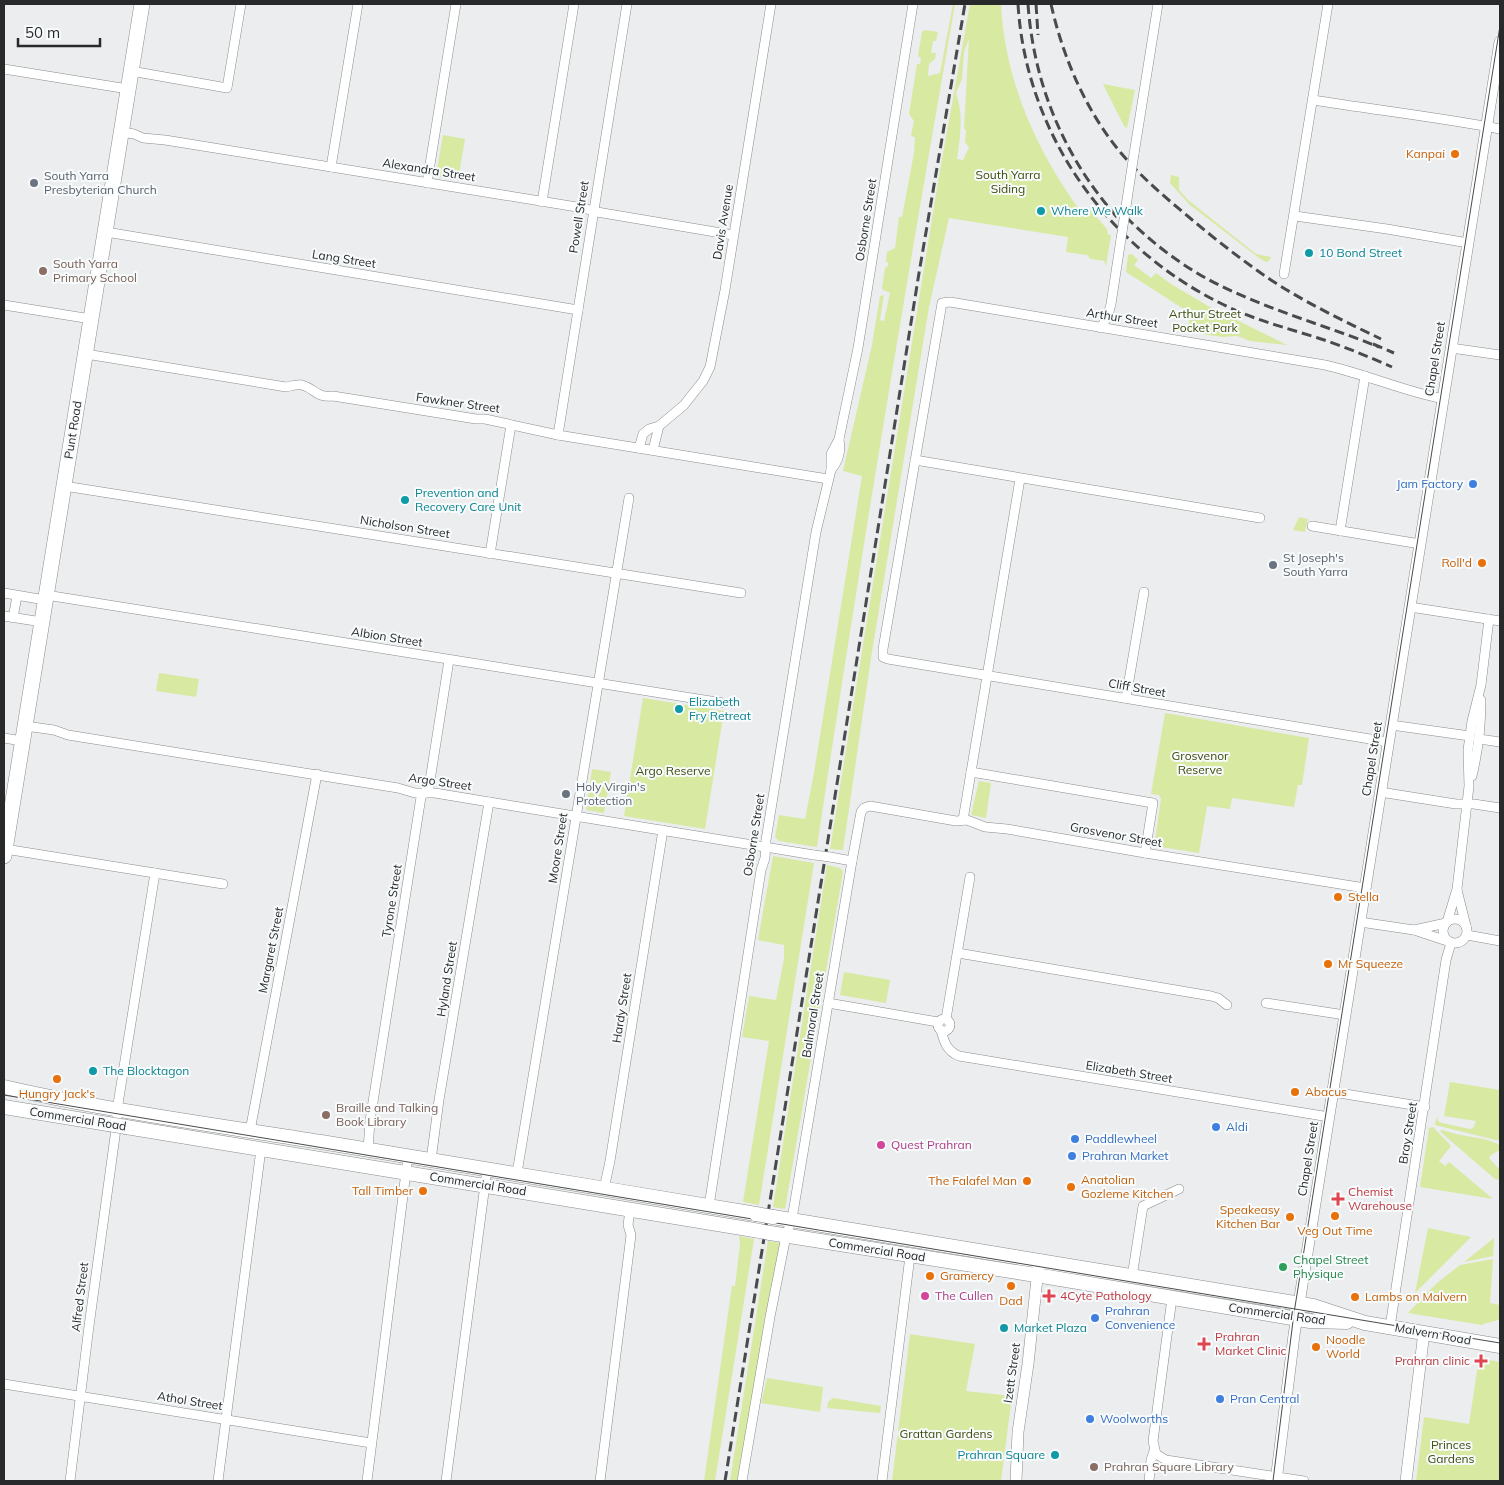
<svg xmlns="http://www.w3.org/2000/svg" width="1504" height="1485" font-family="Mulish,sans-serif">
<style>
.green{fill:#d8e9a2;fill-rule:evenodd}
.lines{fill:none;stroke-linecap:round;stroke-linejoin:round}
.minor-casing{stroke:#898c8d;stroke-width:10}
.tertiary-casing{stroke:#898c8d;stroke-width:12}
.primary-casing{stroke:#898c8d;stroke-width:15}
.trunk-casing{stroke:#898c8d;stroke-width:16}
.minor{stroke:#fff;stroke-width:9}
.tertiary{stroke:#fff;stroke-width:11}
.primary{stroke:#fff;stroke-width:14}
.trunk{stroke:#fff;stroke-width:15}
.tram{stroke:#494a4b;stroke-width:1}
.rail{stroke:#494a4b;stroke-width:3;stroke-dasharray:10 5;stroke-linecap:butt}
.minor-bridge-casing{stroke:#898c8d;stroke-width:10;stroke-linecap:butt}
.primary-bridge-casing{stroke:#898c8d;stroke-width:15;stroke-linecap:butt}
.minor-bridge{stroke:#fff;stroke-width:9}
.primary-bridge{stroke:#fff;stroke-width:14}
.food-dot{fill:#e8710a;stroke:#f8fbfc;stroke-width:2}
.worship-dot{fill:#6b7280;stroke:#f8fbfc;stroke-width:2}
.culture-dot{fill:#0f9aa8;stroke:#f8fbfc;stroke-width:2}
.education-dot{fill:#8d6e63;stroke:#f8fbfc;stroke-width:2}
.shop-dot{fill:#3f7fe0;stroke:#f8fbfc;stroke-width:2}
.hotel-dot{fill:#d1479c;stroke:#f8fbfc;stroke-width:2}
.health-dot{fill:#e0444e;stroke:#f8fbfc;stroke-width:2}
.leisure-dot{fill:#2e9e5b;stroke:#f8fbfc;stroke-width:2}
.labels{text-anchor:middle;stroke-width:4;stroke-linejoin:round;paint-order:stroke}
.food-label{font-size:12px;fill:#c56008;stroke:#f8fbfc;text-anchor:start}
.street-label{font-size:12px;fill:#28292a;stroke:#f8fbfc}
.park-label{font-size:12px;fill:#404b0c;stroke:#f8fbfc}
.worship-label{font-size:12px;fill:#5b616d;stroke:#f8fbfc;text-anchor:start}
.culture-label{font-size:12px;fill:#0d838f;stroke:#f8fbfc;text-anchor:start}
.education-label{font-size:12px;fill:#785e54;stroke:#f8fbfc;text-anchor:start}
.shop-label{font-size:12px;fill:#366cbe;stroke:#f8fbfc;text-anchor:start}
.hotel-label{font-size:12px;fill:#b23c85;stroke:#f8fbfc;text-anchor:start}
.health-label{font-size:12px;fill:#be3a42;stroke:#f8fbfc;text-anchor:start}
.leisure-label{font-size:12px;fill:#27864d;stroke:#f8fbfc;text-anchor:start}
</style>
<rect width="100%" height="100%" fill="#ebedef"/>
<!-- green -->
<g class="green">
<path d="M953 4H955C906 284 859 565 817 847L779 841 775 837 779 815 805 819 814 773 862 476 843 471 872 345 880 296 884 295 880 320 884 321 890 293 883 290 882 288 885 268 888 266V262H886L887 252 895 248 899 217H902L914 153 915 137 911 136 914 121 909 114 917 64H920L921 58 918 56 922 32 925 30 938 32 936 41H933L931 53H936L935 59 929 64 928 76 940 73Z"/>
<path d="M970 4H1001C1005 81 1036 150 1081 212L1088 207 1107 229 1108 235H1111L1106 266 1104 261 1091 259 1087 255 1066 252 1068 237 949 218 929 307 871 658 843 850 830 849 939 176ZM969 38 964 129 966 130 965 142 969 147 963 160 966 164 963 160 957 159C960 137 964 115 956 93L962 79 964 52Z"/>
<polygon points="1103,84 1135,90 1127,128 1124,126"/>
<polygon points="443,135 465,139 458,180 436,176"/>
<polygon points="1171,175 1179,177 1179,190 1188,200 1256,254 1271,257 1269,261 1266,262 1259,258 1190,205 1170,183"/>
<polygon points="1132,254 1138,260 1134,265 1151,278 1156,273 1171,284 1210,307 1287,345 1250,341 1237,336 1223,337 1188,332 1190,313 1126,272 1128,255"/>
<polygon points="1299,517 1308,519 1305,532 1293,530"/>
<polygon points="159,673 199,679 196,697 156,691"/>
<polygon points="643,698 724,711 705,829 624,816"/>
<polygon points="1165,713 1309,738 1302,785 1298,785 1294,807 1232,798 1230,809 1207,806 1199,853 1154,846 1161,799 1159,795 1151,794"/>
<polygon points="592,769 611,772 604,813 586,810"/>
<polygon points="979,781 991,783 986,818 971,815"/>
<polygon points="773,856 814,863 759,1205 743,1202 769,1041 742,1037 749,996 776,1000 784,959 784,945 758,940"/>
<polygon points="827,865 840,868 843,872 785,1209 773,1207"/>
<polygon points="844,972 890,980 886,1003 840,995"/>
<polygon points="1450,1082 1500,1090 1500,1141 1435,1125 1437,1116 1438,1121 1442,1123 1470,1129 1473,1128 1476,1121 1444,1116"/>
<polygon points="1433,1127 1451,1146 1439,1161 1445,1166 1449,1162 1493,1199 1420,1187 1429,1128"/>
<polygon points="1442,1130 1456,1134 1488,1140 1500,1145 1500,1150 1491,1155 1489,1158 1497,1167 1500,1169 1500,1180 1495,1179 1444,1135 1440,1131"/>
<polygon points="1428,1228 1471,1237 1415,1293"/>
<polygon points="739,1236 754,1239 715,1481 704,1481 732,1286 735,1286 740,1245"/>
<polygon points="1494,1238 1493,1256 1464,1262"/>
<polygon points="768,1241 780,1243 737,1481 730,1481"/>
<path d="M1493 1259 1490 1303 1500 1305V1318C1495 1323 1488 1321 1482 1325L1408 1313 1437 1283 1460 1265Z"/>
<polygon points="910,1334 975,1344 966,1391 1012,1396 1001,1481 892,1481"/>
<polygon points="1479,1358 1500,1362 1500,1481 1416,1481 1424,1417 1469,1424"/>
<polygon points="767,1378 823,1387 820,1412 761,1403"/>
<polygon points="833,1398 881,1406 880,1413 827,1408 828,1402"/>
</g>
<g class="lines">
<defs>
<g id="minor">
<polyline points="4,69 128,89"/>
<polyline points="131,71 227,88 241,4"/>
<path d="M1313 100C1375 110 1438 117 1500 129"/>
<polyline points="121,132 134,134 143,138 165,140 583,208 597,212 733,235"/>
<polyline points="1134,154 1158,4"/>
<polyline points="331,167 358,4"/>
<polyline points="427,183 456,4"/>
<polyline points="542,202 574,4"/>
<polyline points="1295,216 1387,229 1468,243"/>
<polyline points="106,232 578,310"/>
<polyline points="1284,274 1328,4"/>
<polyline points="4,305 91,319"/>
<polyline points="1101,328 1108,315 1111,304 1121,239"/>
<polyline points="1451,348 1500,355"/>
<path d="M86 354 286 387C291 386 297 384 302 385 316 389 316 398 333 396L476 419H485L558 435 828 479"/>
<polyline points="558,435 627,4"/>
<polyline points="639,448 643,434 649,429 659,426 684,405 703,381 710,367 725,290 771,4"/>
<polyline points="653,450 659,426"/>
<polyline points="915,460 1260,518"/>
<path d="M831 470C839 460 841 452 839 439L858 348 913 4"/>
<polyline points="64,486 741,593"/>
<polyline points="1312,526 1420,544"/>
<polyline points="1340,531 1365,376"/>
<polyline points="490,554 511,425"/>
<polyline points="4,593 45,600"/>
<polyline points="46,595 723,703"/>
<polyline points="1410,607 1500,621"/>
<polyline points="4,616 42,622"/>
<polyline points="13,618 17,596"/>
<polyline points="1126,698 1144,592"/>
<polyline points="1391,725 1470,736"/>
<polyline points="25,726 54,730 68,735 398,788 415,793 435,793 489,802 814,855"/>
<polyline points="4,738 22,741"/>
<polyline points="1479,739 1500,742"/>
<path d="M1388 742 888 659 883 657V649L942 303 950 302 1325 365C1365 374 1403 391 1443 399"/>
<polyline points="971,772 1153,803 1145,853"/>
<path d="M1472 776C1478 751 1481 727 1481 700"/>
<polyline points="1380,792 1456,804 1474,804 1500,808"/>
<polyline points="963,820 1020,479"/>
<polyline points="5,849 223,884"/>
<polyline points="830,857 852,861"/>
<polyline points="1457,890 1466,926"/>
<circle cx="1455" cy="931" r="12"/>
<polyline points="1360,922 1414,930 1447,941"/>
<polyline points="1447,922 1457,889 1469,786 1468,750 1472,721 1481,685 1489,619"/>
<polyline points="1414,930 1446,923"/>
<polyline points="1467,935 1500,941"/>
<polyline points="958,953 1211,996 1218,998 1227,1005"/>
<polyline points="828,1003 938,1022"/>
<polyline points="1266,1003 1345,1015"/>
<circle cx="944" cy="1025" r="6"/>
<polyline points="946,1019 970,877"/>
<path d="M941 1030C944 1042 947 1051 959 1056L1329 1117"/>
<polyline points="1333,1092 1425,1107"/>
<polyline points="250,1131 317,774"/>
<polyline points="368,1150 370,1121 421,797 429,787 449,660"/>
<polyline points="431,1160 439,1100 489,802"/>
<polyline points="517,1173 629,498"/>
<polyline points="604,1189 610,1161 663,830"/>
<polyline points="709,1206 761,870 765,858 766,840 816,532 831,470 831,454 839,439"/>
<polyline points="1132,1277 1143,1206 1179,1189"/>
<polyline points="1172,1298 1153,1441 1156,1454 1166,1460 1304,1481"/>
<polyline points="1390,1327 1446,960 1451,943"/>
<polyline points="4,1384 371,1443"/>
<polyline points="70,1481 89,1326 116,1129 118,1104 155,873"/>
<polyline points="218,1481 261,1149"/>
<polyline points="367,1481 407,1164"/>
<polyline points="446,1481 486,1177"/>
<polyline points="600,1481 631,1235 628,1225 630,1210"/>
<polyline points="742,1481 770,1317 785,1241 793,1213 852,861 861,812 864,808 870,806 956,821 967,820 985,827 1007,829 1145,853 1365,888"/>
<polyline points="882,1481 910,1256"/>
<polyline points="1149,1481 1151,1460 1154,1451"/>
</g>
<g id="tertiary">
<polyline points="1016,1481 1018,1432 1028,1364 1038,1269"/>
<polyline points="1276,1481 1294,1335 1500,42"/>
<polyline points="1406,1481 1424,1332"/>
</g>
<g id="primary">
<path d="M4 1087C108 1111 215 1125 321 1142 466 1165 611 1190 756 1214"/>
<polyline points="4,1107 108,1124"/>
<polyline points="126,1127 754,1230"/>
<polyline points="773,1217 1313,1306 1365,1323 1500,1346"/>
<polyline points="770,1233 1048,1277 1310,1321 1347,1322"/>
</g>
<polyline id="trunk" points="4,856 142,4"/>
</defs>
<!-- minor casing -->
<use href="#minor" class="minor-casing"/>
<!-- tertiary casing -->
<use href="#tertiary" class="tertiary-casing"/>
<!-- primary casing -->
<use href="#primary" class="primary-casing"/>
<!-- trunk casing -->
<use href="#trunk" class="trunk-casing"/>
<!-- minor -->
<use href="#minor" class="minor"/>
<!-- tertiary -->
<use href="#tertiary" class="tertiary"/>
<!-- primary -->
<use href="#primary" class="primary"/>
<!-- trunk -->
<use href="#trunk" class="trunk"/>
<!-- tram -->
<g class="tram">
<polyline points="4,1095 1500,1343"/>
<polyline points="1273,1481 1294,1313 1500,26"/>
</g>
<!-- rail -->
<g class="rail">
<path d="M1018 4C1026 138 1113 256 1235 310 1262 322 1290 329 1318 338 1343 346 1367 356 1392 367"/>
<path d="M1028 4C1034 90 1069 169 1130 231"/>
<polyline points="1036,4 1038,35"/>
<path d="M1051 4C1063 58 1086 111 1121 153 1142 178 1166 198 1190 218 1216 240 1243 261 1271 280 1306 303 1344 321 1381 339"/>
<path d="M1126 217C1154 245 1186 269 1221 286 1272 311 1327 326 1379 347"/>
<polyline points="1373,344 1394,353"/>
<polyline points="725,1481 919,273 965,4"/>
</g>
<defs>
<g id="minor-bridge">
<polyline points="1121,239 1134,154"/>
<polyline points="814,855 830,857"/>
</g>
<g id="primary-bridge">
<polyline points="108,1124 126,1127"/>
<polyline points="756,1214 773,1217"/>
<polyline points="754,1230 770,1233"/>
</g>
</defs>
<!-- minor-bridge casing -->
<use href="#minor-bridge" class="minor-bridge-casing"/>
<!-- primary-bridge casing -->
<use href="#primary-bridge" class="primary-bridge-casing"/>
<!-- minor-bridge -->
<use href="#minor-bridge" class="minor-bridge"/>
<!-- primary-bridge -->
<use href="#primary-bridge" class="primary-bridge"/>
</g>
<!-- markers -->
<g class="food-dot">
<circle cx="1455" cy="154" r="5"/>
<circle cx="1482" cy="563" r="5"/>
<circle cx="1338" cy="897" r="5"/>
<circle cx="1328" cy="964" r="5"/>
<circle cx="57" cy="1079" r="5"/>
<circle cx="1295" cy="1092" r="5"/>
<circle cx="1027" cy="1181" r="5"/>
<circle cx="1071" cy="1187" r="5"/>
<circle cx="423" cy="1191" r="5"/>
<circle cx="1335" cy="1216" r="5"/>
<circle cx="1290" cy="1217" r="5"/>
<circle cx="930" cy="1276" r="5"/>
<circle cx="1011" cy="1286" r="5"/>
<circle cx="1355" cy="1297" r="5"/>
<circle cx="1316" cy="1347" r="5"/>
</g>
<g class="worship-dot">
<circle cx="34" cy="183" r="5"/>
<circle cx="1273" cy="565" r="5"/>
<circle cx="566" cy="794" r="5"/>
</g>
<g class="culture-dot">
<circle cx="1041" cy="211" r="5"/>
<circle cx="1309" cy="253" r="5"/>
<circle cx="405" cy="500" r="5"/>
<circle cx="679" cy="709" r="5"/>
<circle cx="93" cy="1071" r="5"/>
<circle cx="1004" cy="1328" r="5"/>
<circle cx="1055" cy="1455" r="5"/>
</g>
<g class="education-dot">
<circle cx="43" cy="271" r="5"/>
<circle cx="326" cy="1115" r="5"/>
<circle cx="1094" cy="1467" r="5"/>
</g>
<g class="shop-dot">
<circle cx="1473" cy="484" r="5"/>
<circle cx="1216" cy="1127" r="5"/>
<circle cx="1075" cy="1139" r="5"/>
<circle cx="1072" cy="1156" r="5"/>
<circle cx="1095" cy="1318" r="5"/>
<circle cx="1220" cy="1399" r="5"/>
<circle cx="1090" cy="1419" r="5"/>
</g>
<g class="hotel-dot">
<circle cx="881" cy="1145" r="5"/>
<circle cx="925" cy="1296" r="5"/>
</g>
<g class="health-dot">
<path d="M1335.5 1191.5h5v5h5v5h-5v5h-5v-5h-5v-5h5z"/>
<path d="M1046.5 1288.5h5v5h5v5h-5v5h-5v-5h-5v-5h5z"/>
<path d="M1201.5 1336.5h5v5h5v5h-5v5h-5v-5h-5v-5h5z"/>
<path d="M1478.5 1353.5h5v5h5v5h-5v5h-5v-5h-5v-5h5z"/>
</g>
<circle class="leisure-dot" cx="1283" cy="1267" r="5"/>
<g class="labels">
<!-- food labels -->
<g class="food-label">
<text x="1445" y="158" text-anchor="end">Kanpai</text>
<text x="1472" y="567" text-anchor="end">Roll'd</text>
<text x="1348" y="901">Stella</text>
<text x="1338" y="968">Mr Squeeze</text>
<text x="1305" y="1096">Abacus</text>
<text x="57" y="1098" text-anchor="middle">Hungry Jack's</text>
<text x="1081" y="1184">Anatolian<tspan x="1081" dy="14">Gozleme Kitchen</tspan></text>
<text x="1017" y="1185" text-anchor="end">The Falafel Man</text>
<text x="413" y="1195" text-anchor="end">Tall Timber</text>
<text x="1280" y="1214" text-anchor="end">Speakeasy<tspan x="1280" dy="14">Kitchen Bar</tspan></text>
<text x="1335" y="1235" text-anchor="middle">Veg Out Time</text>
<text x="940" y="1280">Gramercy</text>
<text x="1365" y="1301">Lambs on Malvern</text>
<text x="1011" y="1305" text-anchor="middle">Dad</text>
<text x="1326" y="1344">Noodle<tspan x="1326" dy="14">World</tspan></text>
</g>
<!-- street labels -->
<g class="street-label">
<text transform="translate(429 170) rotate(9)" y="4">Alexandra Street</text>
<text transform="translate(579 217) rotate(-81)" y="4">Powell Street</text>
<text transform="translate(866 220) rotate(-81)" y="4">Osborne Street</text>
<text transform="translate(723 222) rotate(-81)" y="4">Davis Avenue</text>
<text transform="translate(344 259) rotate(9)" y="4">Lang Street</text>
<text transform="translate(1122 318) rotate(9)" y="4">Arthur Street</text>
<text transform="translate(1435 359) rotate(-81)" y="4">Chapel Street</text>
<text transform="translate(458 403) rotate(8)" y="4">Fawkner Street</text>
<text transform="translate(73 430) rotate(-81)" y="4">Punt Road</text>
<text transform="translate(405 527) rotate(9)" y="4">Nicholson Street</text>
<text transform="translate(387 637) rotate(9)" y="4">Albion Street</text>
<text transform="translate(1137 688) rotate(10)" y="4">Cliff Street</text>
<text transform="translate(1372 759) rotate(-81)" y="4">Chapel Street</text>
<text transform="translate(440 782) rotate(8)" y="4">Argo Street</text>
<text transform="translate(754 835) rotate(-81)" y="4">Osborne Street</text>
<text transform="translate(1116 835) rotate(10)" y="4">Grosvenor Street</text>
<text transform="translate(558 848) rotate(-81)" y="4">Moore Street</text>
<text transform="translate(392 901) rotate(-81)" y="4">Tyrone Street</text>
<text transform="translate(271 950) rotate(-79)" y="4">Margaret Street</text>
<text transform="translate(447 979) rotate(-81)" y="4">Hyland Street</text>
<text transform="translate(622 1008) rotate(-81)" y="4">Hardy Street</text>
<text transform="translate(813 1015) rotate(-81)" y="4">Balmoral Street</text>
<text transform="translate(1129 1072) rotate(9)" y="4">Elizabeth Street</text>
<text transform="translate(78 1119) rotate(9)" y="4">Commercial Road</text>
<text transform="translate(1408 1133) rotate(-81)" y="4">Bray Street</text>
<text transform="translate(1308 1159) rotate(-81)" y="4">Chapel Street</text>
<text transform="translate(478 1184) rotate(9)" y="4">Commercial Road</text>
<text transform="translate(877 1250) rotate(9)" y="4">Commercial Road</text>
<text transform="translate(80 1297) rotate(-83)" y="4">Alfred Street</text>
<text transform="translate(1277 1314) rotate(8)" y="4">Commercial Road</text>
<text transform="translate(1433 1334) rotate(10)" y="4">Malvern Road</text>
<text transform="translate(1012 1373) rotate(-82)" y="4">Izett Street</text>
<text transform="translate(190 1401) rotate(9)" y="4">Athol Street</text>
</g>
<!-- park labels -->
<g class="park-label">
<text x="1008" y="179">South Yarra<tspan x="1008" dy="14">Siding</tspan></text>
<text x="1205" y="318">Arthur Street<tspan x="1205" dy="14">Pocket Park</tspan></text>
<text x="1200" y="760">Grosvenor<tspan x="1200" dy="14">Reserve</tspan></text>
<text x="673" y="775">Argo Reserve</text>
<text x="946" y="1438">Grattan Gardens</text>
<text x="1451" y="1449">Princes<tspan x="1451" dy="14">Gardens</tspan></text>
</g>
<!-- worship labels -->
<g class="worship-label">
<text x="44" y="180">South Yarra<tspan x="44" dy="14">Presbyterian Church</tspan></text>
<text x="1283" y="562">St Joseph's<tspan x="1283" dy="14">South Yarra</tspan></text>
<text x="576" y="791">Holy Virgin's<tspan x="576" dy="14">Protection</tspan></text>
</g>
<!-- culture labels -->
<g class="culture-label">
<text x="1051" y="215">Where We Walk</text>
<text x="1319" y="257">10 Bond Street</text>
<text x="415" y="497">Prevention and<tspan x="415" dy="14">Recovery Care Unit</tspan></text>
<text x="689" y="706">Elizabeth<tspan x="689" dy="14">Fry Retreat</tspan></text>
<text x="103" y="1075">The Blocktagon</text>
<text x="1014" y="1332">Market Plaza</text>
<text x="1045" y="1459" text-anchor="end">Prahran Square</text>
</g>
<!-- education labels -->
<g class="education-label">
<text x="53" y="268">South Yarra<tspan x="53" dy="14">Primary School</tspan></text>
<text x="336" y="1112">Braille and Talking<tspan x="336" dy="14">Book Library</tspan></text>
<text x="1104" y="1471">Prahran Square Library</text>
</g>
<!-- shop labels -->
<g class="shop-label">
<text x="1463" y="488" text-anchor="end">Jam Factory</text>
<text x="1226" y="1131">Aldi</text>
<text x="1085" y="1143">Paddlewheel</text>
<text x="1082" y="1160">Prahran Market</text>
<text x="1105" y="1315">Prahran<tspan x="1105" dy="14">Convenience</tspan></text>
<text x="1230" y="1403">Pran Central</text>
<text x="1100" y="1423">Woolworths</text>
</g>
<!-- hotel labels -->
<g class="hotel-label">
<text x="891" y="1149">Quest Prahran</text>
<text x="935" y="1300">The Cullen</text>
</g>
<!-- health labels -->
<g class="health-label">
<text x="1348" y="1196">Chemist<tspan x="1348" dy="14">Warehouse</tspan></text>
<text x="1060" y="1300">4Cyte Pathology</text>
<text x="1215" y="1341">Prahran<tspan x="1215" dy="14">Market Clinic</tspan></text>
<text x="1470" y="1365" text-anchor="end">Prahran clinic</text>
</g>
<!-- leisure labels -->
<g class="leisure-label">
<text x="1293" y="1264">Chapel Street<tspan x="1293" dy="14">Physique</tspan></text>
</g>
</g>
<!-- border -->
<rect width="1504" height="1485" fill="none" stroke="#28292a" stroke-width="10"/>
<!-- scale -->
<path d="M18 38v8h82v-8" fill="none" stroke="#28292a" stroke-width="2.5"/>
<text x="25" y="38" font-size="15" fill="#28292a" stroke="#f8fbfc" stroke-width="4" paint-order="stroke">50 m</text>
</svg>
